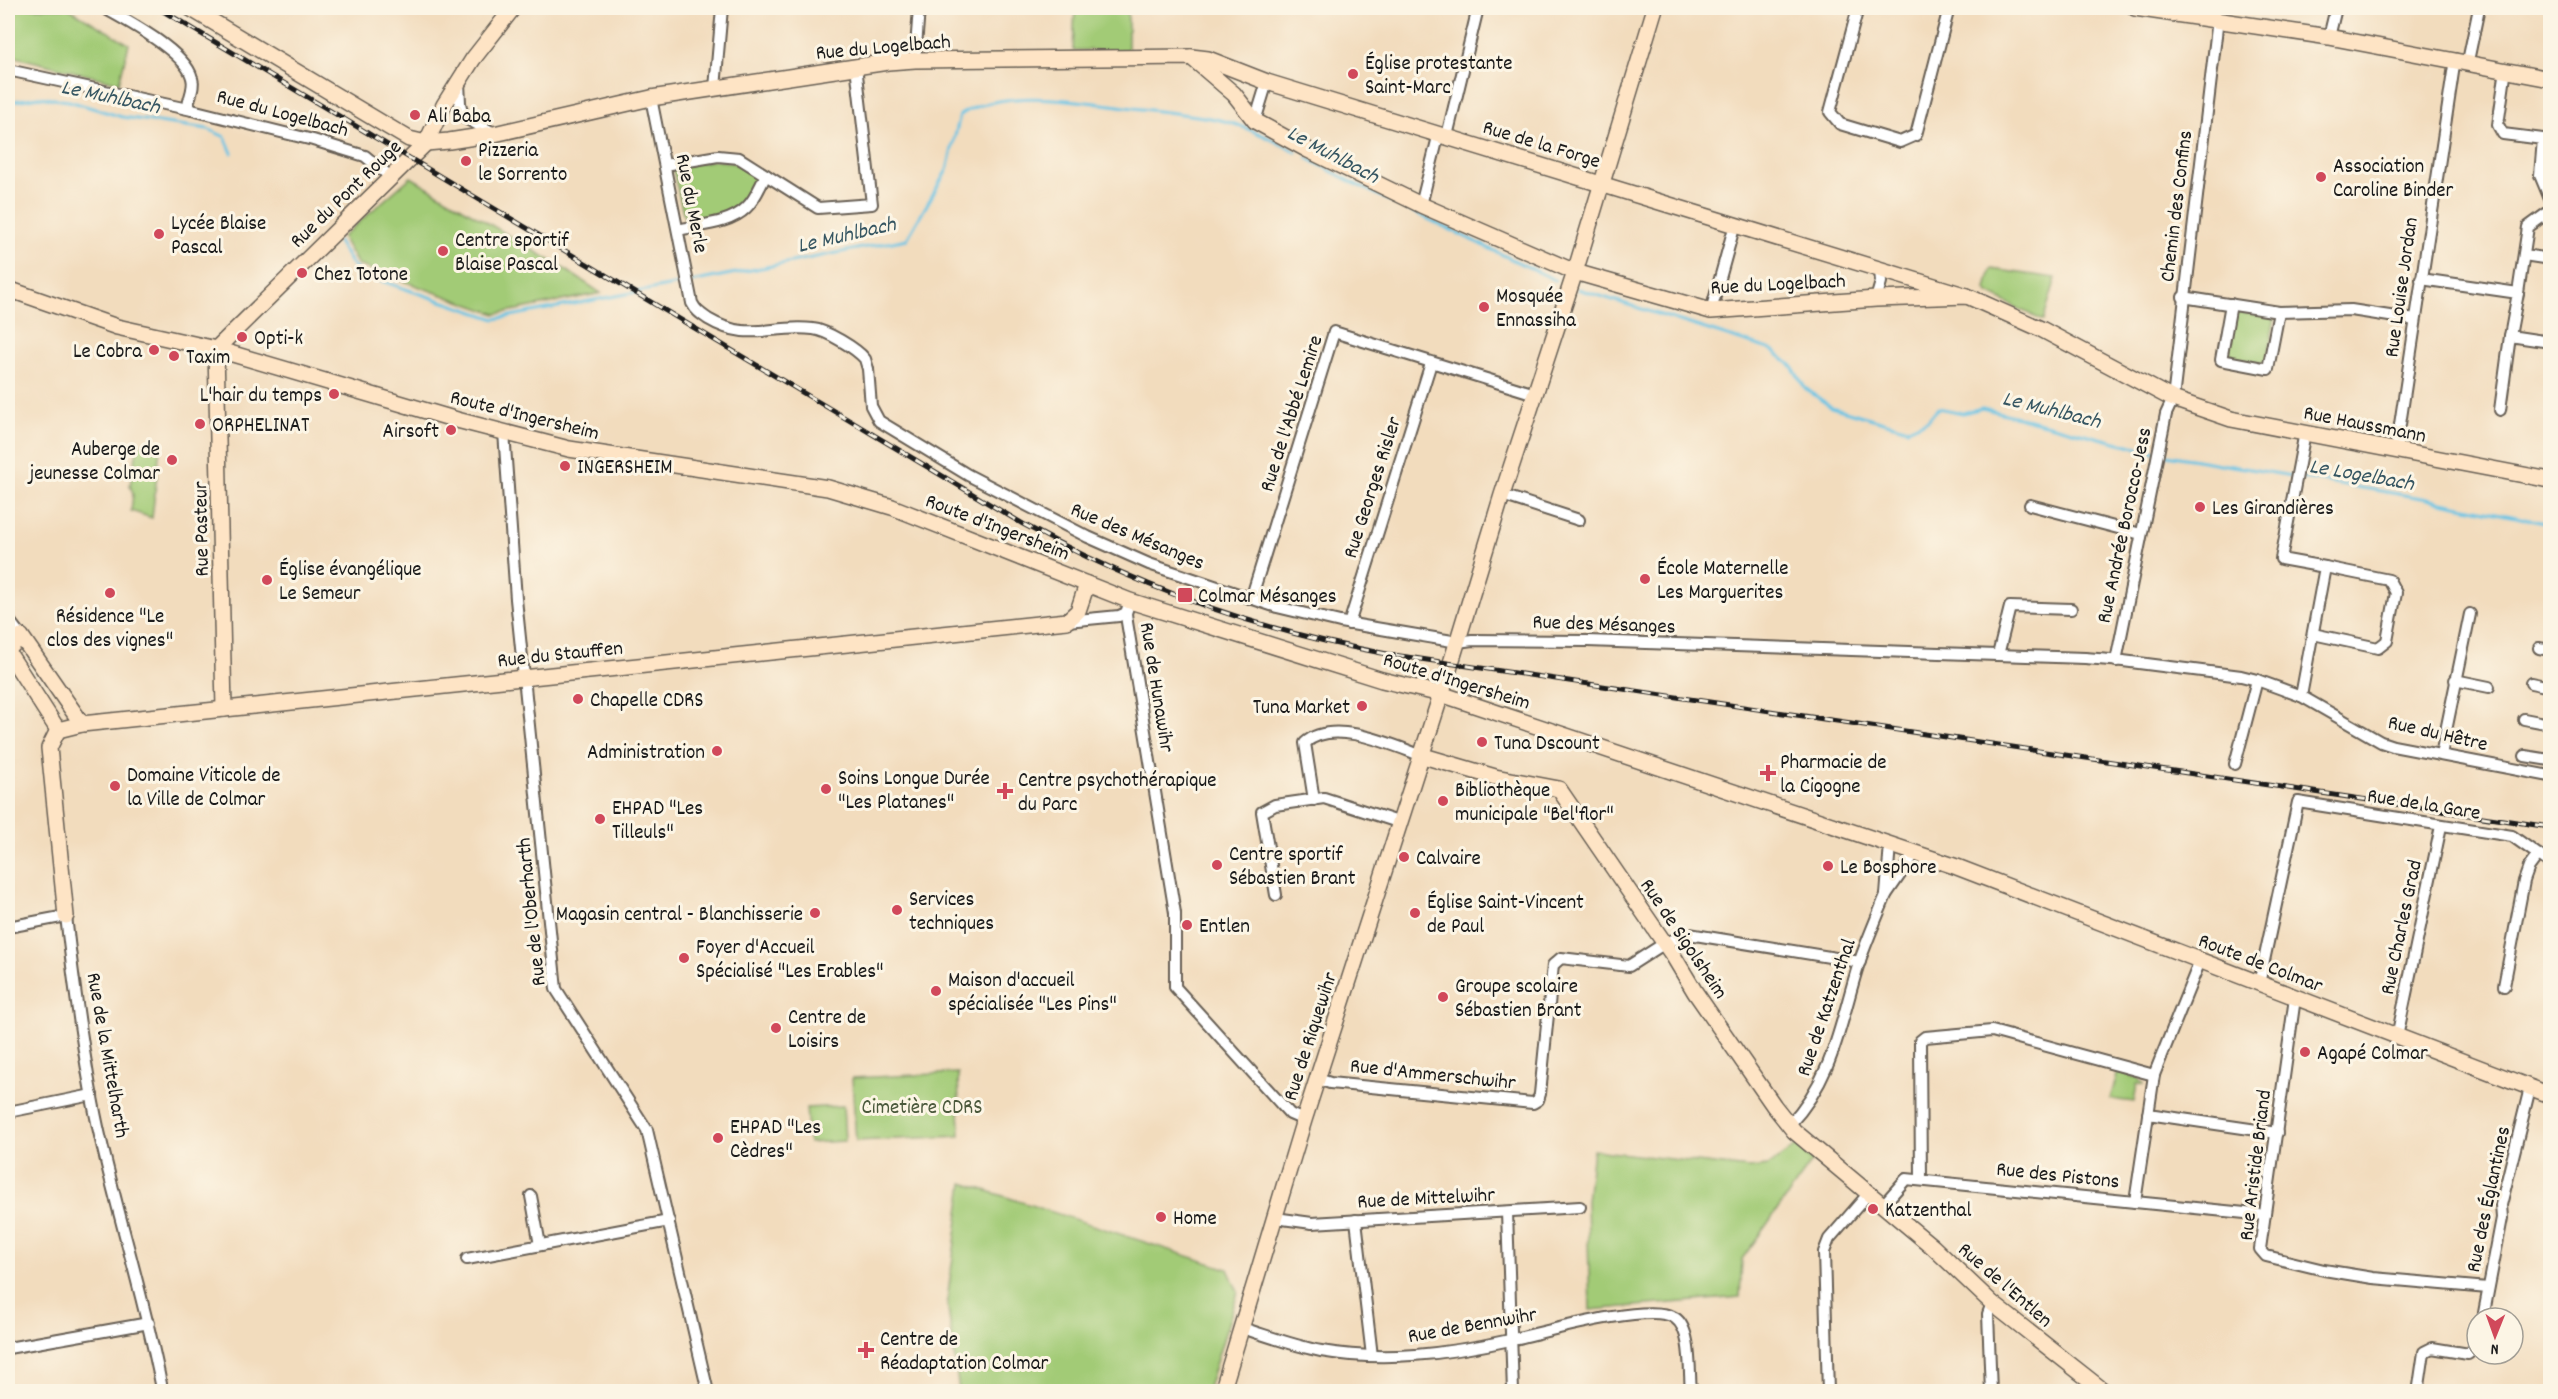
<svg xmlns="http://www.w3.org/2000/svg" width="2558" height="1399" font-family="Dekko,sans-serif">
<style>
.green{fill:#a2cb76;stroke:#5f7449;stroke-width:1.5}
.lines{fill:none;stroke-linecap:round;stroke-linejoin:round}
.stream{stroke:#66c3e4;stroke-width:3}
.street-casing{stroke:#675f54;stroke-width:14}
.secondary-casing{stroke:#675f54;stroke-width:18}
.street{stroke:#fff;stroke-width:10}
.secondary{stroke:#fee4c5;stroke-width:15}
.rail-casing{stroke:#1c1c1c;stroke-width:5}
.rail{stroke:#fcf5e5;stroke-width:3;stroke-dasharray:9;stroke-linecap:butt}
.poi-dot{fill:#d1495b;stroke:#fcf5e5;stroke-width:2}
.labels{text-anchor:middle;stroke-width:6;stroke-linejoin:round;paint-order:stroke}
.street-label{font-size:21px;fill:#1c1c1c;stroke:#fcf5e5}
.poi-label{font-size:21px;fill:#1c1c1c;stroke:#fcf5e5;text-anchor:start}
.park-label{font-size:21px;fill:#4b593c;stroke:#fcf5e5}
.water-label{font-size:22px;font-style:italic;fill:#365662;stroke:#fcf5e5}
</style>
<rect width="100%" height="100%" fill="#fcf5e5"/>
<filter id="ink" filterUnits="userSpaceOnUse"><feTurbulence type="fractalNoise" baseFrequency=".0167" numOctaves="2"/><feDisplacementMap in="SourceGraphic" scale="12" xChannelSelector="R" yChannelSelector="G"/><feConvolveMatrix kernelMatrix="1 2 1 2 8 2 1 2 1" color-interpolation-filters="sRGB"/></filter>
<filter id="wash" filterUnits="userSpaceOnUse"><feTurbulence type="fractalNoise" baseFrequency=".008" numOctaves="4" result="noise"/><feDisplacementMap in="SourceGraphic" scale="24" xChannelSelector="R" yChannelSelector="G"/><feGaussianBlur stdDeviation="1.35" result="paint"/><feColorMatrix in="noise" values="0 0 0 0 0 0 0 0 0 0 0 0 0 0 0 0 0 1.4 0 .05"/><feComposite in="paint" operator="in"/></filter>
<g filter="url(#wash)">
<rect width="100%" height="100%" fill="#f2dcbd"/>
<!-- green -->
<g class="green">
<polygon points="8,8 68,8 129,44 119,83 8,55"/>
<polygon points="1075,8 1128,8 1128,51 1073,50"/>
<path d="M715 160C732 162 744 164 757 176 762 205 707 224 685 221L673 170 677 167Z"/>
<polygon points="411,177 563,268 601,293 496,314 358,265 342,237"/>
<polygon points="1991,269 2056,278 2043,321 1988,293 1986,289"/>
<polygon points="2233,311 2275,318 2266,364 2225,356"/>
<polygon points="148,444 160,448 152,518 131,511 133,494 130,485 138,446"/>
<polygon points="2118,1072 2139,1078 2144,1085 2137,1084 2134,1102 2110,1099"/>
<polygon points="958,1073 960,1136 856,1141 852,1078"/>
<polygon points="843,1106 845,1141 809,1143 806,1108"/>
<polygon points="1797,1145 1814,1159 1742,1259 1740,1297 1590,1310 1587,1201 1593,1150 1749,1168 1768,1166"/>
<polygon points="963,1183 1228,1269 1238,1292 1207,1391 959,1391 947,1301"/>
</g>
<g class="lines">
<!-- stream -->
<g class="stream">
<polyline points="8,102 39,97 69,101 122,117 208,129 225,137 232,153"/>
<polyline points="1307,158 1355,184 1555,280"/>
<polyline points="338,242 351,263 361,274 495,319 684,283"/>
<path d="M691 282 907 239 947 170 960 115C1004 86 1084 102 1134 108 1162 112 1192 114 1220 120 1246 126 1272 139 1296 152"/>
<polyline points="1578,289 1772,350 1792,366 1805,388 1831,407 1908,429 1928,420 1938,408 1963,413 1982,408 2167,455 2422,498 2550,524"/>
</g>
</g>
</g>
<g filter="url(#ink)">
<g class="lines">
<defs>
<g id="street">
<path d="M104 8C126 20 186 52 192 78 195 87 189 97 188 106L192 110"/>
<polyline points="1858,8 1830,112 1840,124 1900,142 1916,135 1949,8"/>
<polyline points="2329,37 2336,8"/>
<polyline points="915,60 919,8"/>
<polyline points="2468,61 2479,8"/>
<polyline points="2506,69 2498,125 2503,134 2543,139 2540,175 2550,199"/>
<polyline points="8,70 192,110 313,140 365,156 392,178"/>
<polyline points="459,82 460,103 463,117 494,133"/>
<polyline points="715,88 722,8"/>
<path d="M651 98 692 303C696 311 701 314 708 319 748 343 772 324 813 329 826 330 857 349 865 359L868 369 871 406 879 421 968 475 1088 537 1149 564 1277 607 1340 622 1458 642 1472 640 1587 641 2085 658 2123 661 2241 676 2257 680 2301 696 2381 742 2393 746 2550 776"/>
<polyline points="1255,121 1267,82"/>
<polyline points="1447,136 1478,8"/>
<polyline points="665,165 718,156 739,158 818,208 872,204 856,66"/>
<polyline points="1421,205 1439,133"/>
<path d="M678 230C699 225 730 224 746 208 755 200 760 186 766 175"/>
<polyline points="2524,255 2550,259"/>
<polyline points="2421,279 2518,293 2510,336 2550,342"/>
<polyline points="2518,293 2528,227 2550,211"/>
<polyline points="2183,297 2279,312 2351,310 2415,320"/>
<polyline points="1876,299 1881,282 1880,270"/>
<polyline points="2231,304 2221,360 2268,369 2279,312"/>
<polyline points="1711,311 1735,224"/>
<polyline points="2500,410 2510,336"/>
<polyline points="504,432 516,599 556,989 647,1130 708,1392"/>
<polyline points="2396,451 2455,59"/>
<polyline points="1502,495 1579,520"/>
<polyline points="2030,505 2141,534"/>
<polyline points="1251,599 1334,332 1535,394"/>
<polyline points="1130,601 1126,613 1127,622 1175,913 1175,987 1290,1114 1304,1120"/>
<polyline points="8,619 21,636"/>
<polyline points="1067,621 1119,616 1126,613"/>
<polyline points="1349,624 1431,363"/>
<polyline points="2313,634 2378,648 2387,641 2396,593 2389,580 2325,567"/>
<polyline points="2539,648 2550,650"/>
<polyline points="1998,655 2010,607 2071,609"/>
<polyline points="2116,661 2166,414 2173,399 2218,19"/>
<polyline points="2455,680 2489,687"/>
<polyline points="2531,683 2550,687"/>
<polyline points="2301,696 2325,567 2281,559 2305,432"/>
<polyline points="2524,719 2550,724"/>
<polyline points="2441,755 2470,614"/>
<polyline points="2525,756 2550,760"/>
<polyline points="2235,764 2257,680"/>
<path d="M1314 800 1305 743C1332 718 1390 744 1420 755"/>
<polyline points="1890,844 1886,895 1915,853"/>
<polyline points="1276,895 1262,812 1275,805 1324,798 1398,822"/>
<path d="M8 927 66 916C74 986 83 1058 98 1127 117 1213 144 1297 161 1384"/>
<polyline points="2259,984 2298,802 2512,836 2550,863"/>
<polyline points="2504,986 2524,881 2529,867 2538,855"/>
<polyline points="2295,998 2260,1249 2266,1256 2324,1270 2373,1278 2488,1288"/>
<polyline points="2397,1037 2441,826"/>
<polyline points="1318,1079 1330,1083 1533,1103 1538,1100 1540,1094 1553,965 1561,958 1629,966 1665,943 1689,934 1860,962"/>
<polyline points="8,1112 92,1095"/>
<polyline points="2148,1114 2277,1133"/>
<path d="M1789 1125C1834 1078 1840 1023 1859 963 1867 940 1877 917 1886 895"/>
<polyline points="1921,1180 1920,1041 1925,1037 1992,1031 2154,1075"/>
<polyline points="531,1196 540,1245"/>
<polyline points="2135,1202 2265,1215"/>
<polyline points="1883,1205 1906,1179 2135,1202 2154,1075 2200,961"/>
<polyline points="1507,1212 1513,1392"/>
<polyline points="1275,1218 1312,1223 1580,1207"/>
<polyline points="1356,1220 1372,1356"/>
<polyline points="467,1259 669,1221"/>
<polyline points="2483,1318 2502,1218 2501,1205 2530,1088"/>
<path d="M1242 1328C1268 1336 1294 1346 1321 1351 1384 1362 1448 1354 1510 1340 1541 1333 1651 1301 1675 1318 1692 1329 1689 1372 1691 1392"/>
<polyline points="8,1348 149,1323"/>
<polyline points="2419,1386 2424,1352 2432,1348 2468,1354 2477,1346"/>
<polyline points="1828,1392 1824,1252 1829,1239 1869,1193"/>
<polyline points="1991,1392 1988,1314 1992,1303"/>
</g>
<g id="secondary">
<polyline points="190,8 387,126 409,139 426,143 449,141 494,134 651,98 888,62 915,60 1191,57 1208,59 1267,82 1967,296"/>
<polyline points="2135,8 2329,37 2550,79"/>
<polyline points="1191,57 1234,94 1255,121 1308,150 1421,205 1575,272 1711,311 1876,299 1967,296 2041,329 2173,399 2231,419 2550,480"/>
<polyline points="8,289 117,327 216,349 457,420 569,449 828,488 892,507 1130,601 1382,680 1441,694 1957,867 2550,1095"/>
<polyline points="216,349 426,143 444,105 473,59 513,8"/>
<polyline points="216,349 224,709"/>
<polyline points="8,650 21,636 82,724"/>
<polyline points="8,652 58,730"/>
<polyline points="58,730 82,724 1067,621 1078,611 1087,584"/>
<polyline points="58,730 49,748 66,916"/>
<polyline points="1420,755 1495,777 1559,789 1674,957 1695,992 1774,1106 1794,1131 1933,1247 1992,1303 2105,1392"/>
<polyline points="1222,1392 1304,1120 1447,676 1502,495 1575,272 1655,8"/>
</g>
</defs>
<!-- street casing -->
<use href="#street" class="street-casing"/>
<!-- secondary casing -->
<use href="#secondary" class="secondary-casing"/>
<!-- street -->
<use href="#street" class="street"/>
<!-- secondary -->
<use href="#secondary" class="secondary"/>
<defs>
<path id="rail" d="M158 8 1023 524C1138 587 1258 631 1387 654L2550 827"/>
</defs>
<!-- rail casing -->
<use href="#rail" class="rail-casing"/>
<!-- rail -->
<use href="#rail" class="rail"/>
</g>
</g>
<!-- markers -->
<g class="poi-dot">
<circle cx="1353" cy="74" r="6"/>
<circle cx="415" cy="115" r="6"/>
<circle cx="466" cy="161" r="6"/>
<circle cx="2321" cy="177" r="6"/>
<circle cx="159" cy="234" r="6"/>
<circle cx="443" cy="251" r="6"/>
<circle cx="302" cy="273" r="6"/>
<circle cx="1484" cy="307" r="6"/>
<circle cx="242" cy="337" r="6"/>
<circle cx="154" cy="350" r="6"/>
<circle cx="174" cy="356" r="6"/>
<circle cx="334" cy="394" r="6"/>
<circle cx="200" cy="424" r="6"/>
<circle cx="451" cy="430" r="6"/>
<circle cx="172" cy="460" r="6"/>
<circle cx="565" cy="466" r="6"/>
<circle cx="2200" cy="507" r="6"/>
<circle cx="1645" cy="579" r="6"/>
<circle cx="267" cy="580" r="6"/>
<circle cx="110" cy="593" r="6"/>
<rect x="1177" y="587" width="16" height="16" rx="3"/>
<circle cx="578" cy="699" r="6"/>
<circle cx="1362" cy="706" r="6"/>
<circle cx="1482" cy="742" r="6"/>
<circle cx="717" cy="751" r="6"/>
<path d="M1765 764h6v6h6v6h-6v6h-6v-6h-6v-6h6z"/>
<circle cx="115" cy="786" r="6"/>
<circle cx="826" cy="789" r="6"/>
<path d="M1002 782h6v6h6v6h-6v6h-6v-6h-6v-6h6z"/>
<circle cx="1443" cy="801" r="6"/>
<circle cx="600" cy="819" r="6"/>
<circle cx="1404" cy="857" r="6"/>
<circle cx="1217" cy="865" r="6"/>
<circle cx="1828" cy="866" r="6"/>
<circle cx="897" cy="910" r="6"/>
<circle cx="815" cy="913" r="6"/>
<circle cx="1415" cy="913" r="6"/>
<circle cx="1187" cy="925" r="6"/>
<circle cx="684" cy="958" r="6"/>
<circle cx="936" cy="991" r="6"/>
<circle cx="1443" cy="997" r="6"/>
<circle cx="776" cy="1028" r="6"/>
<circle cx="2305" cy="1052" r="6"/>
<circle cx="718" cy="1138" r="6"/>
<circle cx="1873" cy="1209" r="6"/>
<circle cx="1161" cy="1217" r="6"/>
<path d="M863 1341h6v6h6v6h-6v6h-6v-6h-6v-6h6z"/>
</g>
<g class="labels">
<!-- street labels -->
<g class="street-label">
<text transform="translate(883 46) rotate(-5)" y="7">Rue du Logelbach</text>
<text transform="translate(283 112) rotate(15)" y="7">Rue du Logelbach</text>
<text transform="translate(1542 143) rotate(17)" y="7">Rue de la Forge</text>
<text transform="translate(345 193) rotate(-44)" y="7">Rue du Pont Rouge</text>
<text transform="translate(693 203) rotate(79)" y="7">Rue du Merle</text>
<text transform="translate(2175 206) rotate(-83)" y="7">Chemin des Confins</text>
<text transform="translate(1778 283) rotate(-3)" y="7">Rue du Logelbach</text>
<text transform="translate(2400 287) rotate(-82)" y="7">Rue Louise Jordan</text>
<text transform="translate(1290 413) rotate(-72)" y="7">Rue de l'Abbé Lemire</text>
<text transform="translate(525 414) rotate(14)" y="7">Route d'Ingersheim</text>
<text transform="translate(2365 423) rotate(11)" y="7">Rue Haussmann</text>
<text transform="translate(1371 487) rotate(-72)" y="7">Rue Georges Risler</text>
<text transform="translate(2123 525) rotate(-78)" y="7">Rue Andrée Borocco-Jess</text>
<text transform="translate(998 526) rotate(21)" y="7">Route d'Ingersheim</text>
<text transform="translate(200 529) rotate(-91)" y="7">Rue Pasteur</text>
<text transform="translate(1138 535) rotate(23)" y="7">Rue des Mésanges</text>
<text transform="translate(1604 623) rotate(2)" y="7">Rue des Mésanges</text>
<text transform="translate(560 653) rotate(-6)" y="7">Rue du Stauffen</text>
<text transform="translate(1457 680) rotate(17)" y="7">Route d'Ingersheim</text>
<text transform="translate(1158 687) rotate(81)" y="7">Rue de Hunawihr</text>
<text transform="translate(2438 732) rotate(13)" y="7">Rue du Hêtre</text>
<text transform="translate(2424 803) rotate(9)" y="7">Rue de la Gare</text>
<text transform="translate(530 912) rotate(-96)" y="7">Rue de l'Oberharth</text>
<text transform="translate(2400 927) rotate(-78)" y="7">Rue Charles Grad</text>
<text transform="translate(1685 938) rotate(56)" y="7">Rue de Sigolsheim</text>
<text transform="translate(2261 962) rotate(21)" y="7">Route de Colmar</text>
<text transform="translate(1825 1007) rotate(-71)" y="7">Rue de Katzenthal</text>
<text transform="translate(1309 1036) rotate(-72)" y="7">Rue de Riquewihr</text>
<text transform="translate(109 1055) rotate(80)" y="7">Rue de la Mittelharth</text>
<text transform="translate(1433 1073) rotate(6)" y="7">Rue d'Ammerschwihr</text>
<text transform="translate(2254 1165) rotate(-83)" y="7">Rue Aristide Briand</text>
<text transform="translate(2058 1174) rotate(6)" y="7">Rue des Pistons</text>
<text transform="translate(1426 1197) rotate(-3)" y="7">Rue de Mittelwihr</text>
<text transform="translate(2487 1199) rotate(-78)" y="7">Rue des Églantines</text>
<text transform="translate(2006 1284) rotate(41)" y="7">Rue de l'Entlen</text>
<text transform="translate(1472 1324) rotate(-10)" y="7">Rue de Bennwihr</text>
</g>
<!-- poi labels -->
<g class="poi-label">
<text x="1365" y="69">Église protestante<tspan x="1365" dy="24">Saint-Marc</tspan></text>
<text x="427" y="122">Ali Baba</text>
<text x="478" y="156">Pizzeria<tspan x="478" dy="24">le Sorrento</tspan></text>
<text x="2333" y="172">Association<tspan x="2333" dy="24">Caroline Binder</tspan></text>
<text x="171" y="229">Lycée Blaise<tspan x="171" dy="24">Pascal</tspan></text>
<text x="455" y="246">Centre sportif<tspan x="455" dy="24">Blaise Pascal</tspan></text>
<text x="314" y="280">Chez Totone</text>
<text x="1496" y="302">Mosquée<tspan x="1496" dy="24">Ennassiha</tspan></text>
<text x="254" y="344">Opti-k</text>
<text x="142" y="357" text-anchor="end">Le Cobra</text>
<text x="186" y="363">Taxim</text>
<text x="322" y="401" text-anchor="end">L'hair du temps</text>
<text x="212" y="431">ORPHELINAT</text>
<text x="439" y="437" text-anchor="end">Airsoft</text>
<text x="160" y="455" text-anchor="end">Auberge de<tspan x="160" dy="24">jeunesse Colmar</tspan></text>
<text x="577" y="473">INGERSHEIM</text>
<text x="2212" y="514">Les Girandières</text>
<text x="1657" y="574">École Maternelle<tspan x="1657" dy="24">Les Marguerites</tspan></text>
<text x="279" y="575">Église évangélique<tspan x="279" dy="24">Le Semeur</tspan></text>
<text x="1198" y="602">Colmar Mésanges</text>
<text x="110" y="622" text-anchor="middle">Résidence "Le<tspan x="110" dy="24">clos des vignes"</tspan></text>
<text x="590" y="706">Chapelle CDRS</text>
<text x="1350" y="713" text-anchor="end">Tuna Market</text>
<text x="1494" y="749">Tuna Dscount</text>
<text x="705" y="758" text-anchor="end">Administration</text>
<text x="1780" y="768">Pharmacie de<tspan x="1780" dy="24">la Cigogne</tspan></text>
<text x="127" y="781">Domaine Viticole de<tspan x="127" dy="24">la Ville de Colmar</tspan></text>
<text x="838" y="784">Soins Longue Durée<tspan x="838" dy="24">"Les Platanes"</tspan></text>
<text x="1018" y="786">Centre psychothérapique<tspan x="1018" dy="24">du Parc</tspan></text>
<text x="1455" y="796">Bibliothèque<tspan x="1455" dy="24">municipale "Bel'flor"</tspan></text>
<text x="612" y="814">EHPAD "Les<tspan x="612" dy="24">Tilleuls"</tspan></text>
<text x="1229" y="860">Centre sportif<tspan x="1229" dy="24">Sébastien Brant</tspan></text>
<text x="1416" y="864">Calvaire</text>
<text x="1840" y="873">Le Bosphore</text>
<text x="909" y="905">Services<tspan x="909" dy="24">techniques</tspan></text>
<text x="1427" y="908">Église Saint-Vincent<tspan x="1427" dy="24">de Paul</tspan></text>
<text x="803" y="920" text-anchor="end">Magasin central - Blanchisserie</text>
<text x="1199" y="932">Entlen</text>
<text x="696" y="953">Foyer d'Accueil<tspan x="696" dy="24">Spécialisé "Les Erables"</tspan></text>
<text x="948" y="986">Maison d'accueil<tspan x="948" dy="24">spécialisée "Les Pins"</tspan></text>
<text x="1455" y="992">Groupe scolaire<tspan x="1455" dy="24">Sébastien Brant</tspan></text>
<text x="788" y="1023">Centre de<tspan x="788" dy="24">Loisirs</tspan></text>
<text x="2317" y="1059">Agapé Colmar</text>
<text x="730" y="1133">EHPAD "Les<tspan x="730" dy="24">Cèdres"</tspan></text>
<text x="1885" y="1216">Katzenthal</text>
<text x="1173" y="1224">Home</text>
<text x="880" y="1345">Centre de<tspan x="880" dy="24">Réadaptation Colmar</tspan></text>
</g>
<!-- park labels -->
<g class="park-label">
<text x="922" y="1113">Cimetière CDRS</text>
</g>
<!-- water labels -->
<g class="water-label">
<text transform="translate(111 95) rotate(12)" y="8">Le Muhlbach</text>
<text transform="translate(1334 153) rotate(28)" y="8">Le Muhlbach</text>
<text transform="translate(846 233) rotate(-13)" y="8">Le Muhlbach</text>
<text transform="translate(2052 408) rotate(14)" y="8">Le Muhlbach</text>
<text transform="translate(2362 473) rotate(10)" y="8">Le Logelbach</text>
</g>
</g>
<!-- margin -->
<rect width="2558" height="1399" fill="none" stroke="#fcf5e5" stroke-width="30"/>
<!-- north arrow -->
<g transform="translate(2495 1336) rotate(181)"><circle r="28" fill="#fcf5e5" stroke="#a29e95" stroke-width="1.5"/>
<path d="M0-4.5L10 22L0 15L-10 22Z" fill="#d1495b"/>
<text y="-9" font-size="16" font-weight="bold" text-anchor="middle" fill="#1c1c1c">N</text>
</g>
</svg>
